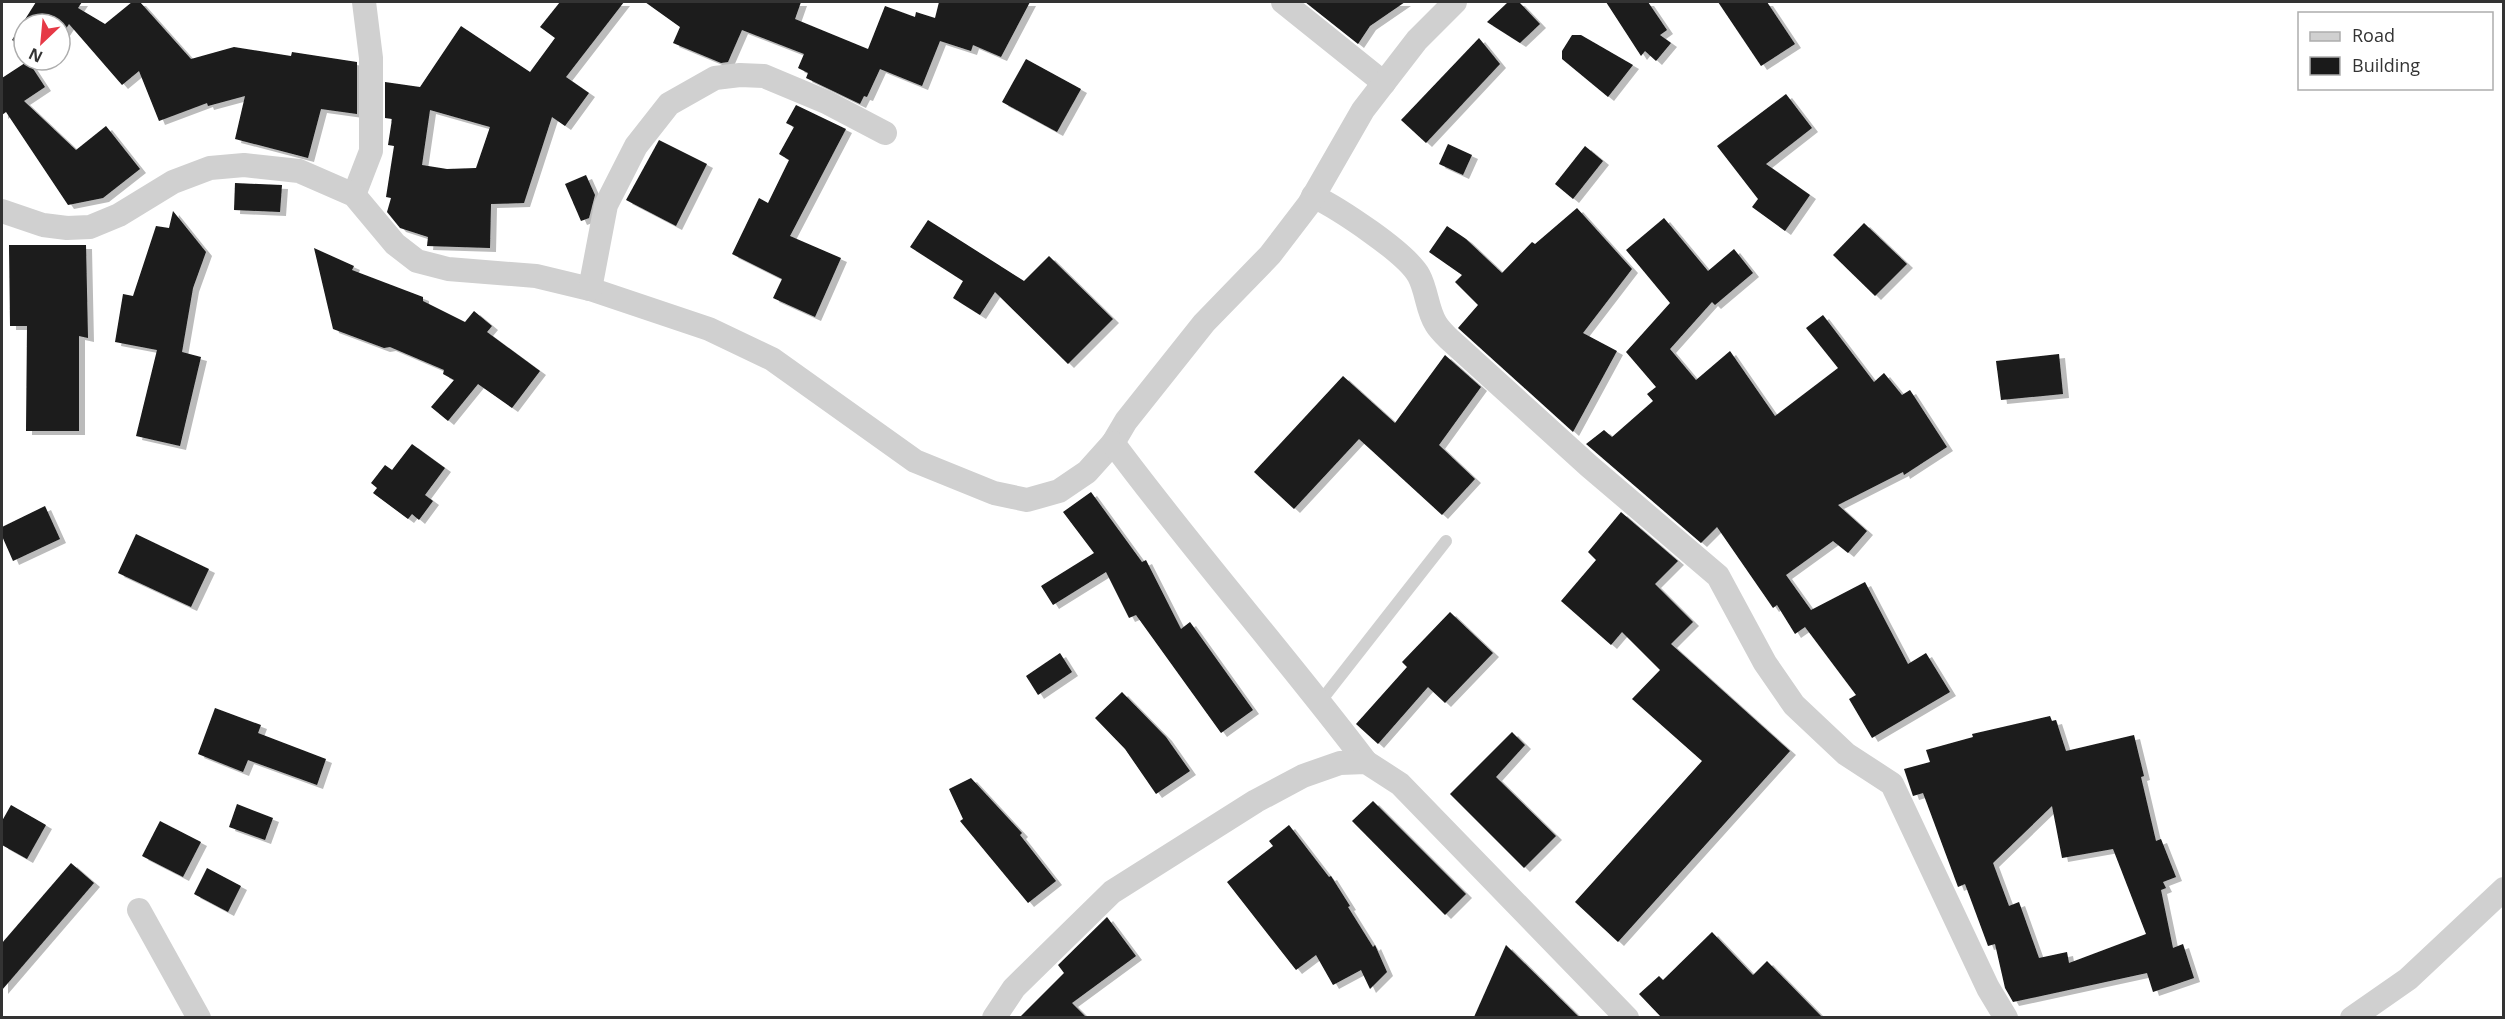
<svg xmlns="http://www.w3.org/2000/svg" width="2505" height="1019" font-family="'Open Sans',sans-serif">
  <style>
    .building { fill: #1a1a1a; fill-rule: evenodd; filter: url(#shadow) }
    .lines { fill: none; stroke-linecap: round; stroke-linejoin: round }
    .lane { stroke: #d0d0d0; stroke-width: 12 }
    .street { stroke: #d0d0d0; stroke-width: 24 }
  </style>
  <defs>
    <filter id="shadow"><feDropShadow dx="6" dy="4" stdDeviation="0" flood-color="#0004"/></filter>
  </defs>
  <rect width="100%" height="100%" fill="#fff"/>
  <g class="building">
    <polygon points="36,2 82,2 78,8 105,24 132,2 140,2 191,59 234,47 291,56 292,52 357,62 357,114 321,109 308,158 235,139 245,96 208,106 207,103 159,121 139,71 122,85 69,24 60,38 60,24 24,24 24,48 12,40"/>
    <path d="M 560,2 L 624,2 L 566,77 L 589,93 L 565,126 L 552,117 L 524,203 L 491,204 L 490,248 L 427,246 L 428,237 L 400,228 L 387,212 L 391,198 L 386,197 L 394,146 L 388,145 L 392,119 L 385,118 L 385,82 L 420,87 L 461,26 L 530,72 L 555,38 L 540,27 ZM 430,110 L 490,127 L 476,168 L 447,169 L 422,165 Z"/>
    <polygon points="645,2 801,2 795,19 868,49 885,6 915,17 916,12 935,18 939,2 1030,2 1001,57 973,45 971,51 940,41 922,86 880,69 867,97 864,96 860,104 806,78 808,73 798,68 804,54 742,30 728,62 721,63 673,43 680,27"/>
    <polygon points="1305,2 1405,2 1370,26 1358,44"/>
    <polygon points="1508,2 1519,2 1540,24 1520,43 1487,22"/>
    <polygon points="1606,2 1648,2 1667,30 1660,35 1671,43 1656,61 1645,51 1641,56"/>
    <polygon points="1718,2 1767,2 1795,44 1761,66"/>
    <polygon points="1572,35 1581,35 1633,65 1608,97 1562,59 1562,51"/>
    <polygon points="1479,38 1500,64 1426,143 1401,120"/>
    <polygon points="1026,59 1081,89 1057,132 1002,102"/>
    <polygon points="28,61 45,87 24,101 76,150 106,126 140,169 103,198 68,205 6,112 2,115 2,78"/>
    <polygon points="1786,94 1812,128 1766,164 1810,195 1785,231 1752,207 1758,199 1717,146"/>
    <polygon points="796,105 846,129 790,236 841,258 815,317 773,298 782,279 732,254 759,198 768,203 789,160 779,154 794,127 786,123"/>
    <polygon points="659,140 707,164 676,226 626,200"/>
    <polygon points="1448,144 1472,155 1463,175 1439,164"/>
    <polygon points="1585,146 1603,161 1573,199 1555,184"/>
    <polygon points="586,175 595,195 589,218 581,221 565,184"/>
    <polygon points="235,183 282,185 280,212 234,210"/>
    <polygon points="1577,208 1632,269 1583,333 1617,351 1573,432 1458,328 1478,305 1455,282 1462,275 1429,252 1447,226 1466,239 1502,273 1532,242 1535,244"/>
    <polygon points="173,211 206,252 193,288 182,352 201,357 180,446 136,436 157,350 115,342 123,294 133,296 156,226 169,228"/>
    <polygon points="1664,218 1708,271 1734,249 1753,273 1715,305 1712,302 1670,349 1696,380 1730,351 1775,416 1838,368 1806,328 1823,315 1874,382 1884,373 1902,395 1910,390 1947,447 1904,475 1903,472 1838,505 1867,531 1848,553 1833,541 1786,575 1811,610 1865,582 1908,664 1926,653 1950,692 1872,738 1849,699 1856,695 1805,627 1795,634 1777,605 1773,608 1717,527 1701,543 1586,444 1604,430 1612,437 1653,401 1647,394 1656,387 1626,352 1670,303 1626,250"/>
    <polygon points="928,220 1024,281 1049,256 1113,319 1068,364 995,292 980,315 953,298 963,281 910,247"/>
    <polygon points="1864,223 1907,264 1875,296 1833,255"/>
    <polygon points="9,245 86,245 88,338 79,336 79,431 26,431 27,326 10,326"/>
    <polygon points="314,248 354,266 352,270 423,297 423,301 465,322 474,311 492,326 487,332 540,371 512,408 478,384 448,421 431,407 454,380 443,374 444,370 390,347 384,348 333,329"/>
    <polygon points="2059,354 2063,394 2001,400 1996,361"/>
    <polygon points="1445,355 1481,387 1439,445 1475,479 1442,515 1359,439 1294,509 1254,472 1343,376 1395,423"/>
    <polygon points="412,444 445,468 425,495 433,501 419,520 412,514 408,519 373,493 377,488 371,483 385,465 392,470"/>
    <polygon points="1091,492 1142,562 1146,560 1181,629 1190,622 1253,710 1221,733 1136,615 1129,618 1106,572 1053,605 1041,586 1094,553 1063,512"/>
    <polygon points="45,506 60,539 13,561 2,536 2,527"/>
    <polygon points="1621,512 1678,561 1655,584 1693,622 1671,644 1790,751 1618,942 1575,902 1702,761 1632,699 1660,670 1622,632 1611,645 1561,601 1596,560 1588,552"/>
    <polygon points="136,534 209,569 191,607 118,573"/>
    <polygon points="1450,612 1493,653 1445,703 1428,687 1378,744 1356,724 1407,667 1402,662"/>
    <polygon points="1060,653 1072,672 1038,695 1026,676"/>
    <polygon points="1122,692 1166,737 1190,771 1156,794 1125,749 1095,718"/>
    <polygon points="215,708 261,725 258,733 326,759 317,785 248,760 243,772 198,754"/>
    <path d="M 2050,716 L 2052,721 L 2056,720 L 2066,751 L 2134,735 L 2144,776 L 2141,777 L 2156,841 L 2161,839 L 2176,877 L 2163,882 L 2166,888 L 2161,890 L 2173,948 L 2183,944 L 2194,978 L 2153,992 L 2147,973 L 2013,1002 L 2005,988 L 1995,944 L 1988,946 L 1965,884 L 1958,887 L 1923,793 L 1913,796 L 1904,769 L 1930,762 L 1926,750 L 1973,737 L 1972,734 ZM 2052,806 L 2062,858 L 2113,849 L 2146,934 L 2069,963 L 2067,952 L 2039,958 L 2019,902 L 2009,906 L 1993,863 Z"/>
    <polygon points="1512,732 1525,745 1496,777 1556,836 1524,868 1450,794"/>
    <polygon points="971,778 1022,833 1020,835 1056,881 1028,903 960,821 963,819 949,789"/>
    <polygon points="1373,801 1466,894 1445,915 1352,821"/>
    <polygon points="237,804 273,818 265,840 229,827"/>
    <polygon points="11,805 46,825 27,859 2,845 2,821"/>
    <polygon points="160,821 201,842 183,877 142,856"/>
    <polygon points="1289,825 1329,877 1331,876 1350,906 1348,907 1373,947 1375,945 1387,972 1370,989 1361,970 1333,985 1316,955 1296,970 1227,882 1273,846 1269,841"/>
    <polygon points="71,863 94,883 2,990 2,943"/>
    <polygon points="207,868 241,886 228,912 194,894"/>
    <polygon points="1107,917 1136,956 1072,1003 1086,1017 1020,1017 1064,973 1058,965"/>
    <polygon points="1712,932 1753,975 1767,961 1822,1017 1661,1017 1639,994 1659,976 1663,980"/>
    <polygon points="1506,945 1579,1017 1474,1017"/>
  </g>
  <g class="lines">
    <polyline class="lane" points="1320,702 1446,541"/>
    <g class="street">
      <polyline points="1283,2 1384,83"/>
      <polyline points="354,195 371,151 371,58 364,2"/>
      <path d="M 1313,196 C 1338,208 1407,253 1419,276 C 1427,291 1427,310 1436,324 C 1439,329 1444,334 1448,338 L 1589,466 L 1718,576 L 1765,663 L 1794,705 L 1846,754 L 1892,784 L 1988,988 L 2006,1018"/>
      <polyline points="2,211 43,225 67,228 90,227 119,215 173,182 210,168 244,165 299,171 354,195 395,244 417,261 448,269 536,276 590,289 709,329 772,359 915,461 994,493 1027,500 1059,491 1087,472 1113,443 1126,421 1204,323 1270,255 1309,204 1363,110 1417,40 1455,2"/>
      <polyline points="590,289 606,205 636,146 669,104 715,78 740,75 764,76 826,102 885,133"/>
      <path d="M 1113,443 C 1194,552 1284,654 1366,762"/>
      <polyline points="139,910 199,1018"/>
      <polyline points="994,1018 1014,988 1112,892 1256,801 1303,776 1340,763 1366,762 1400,784 1627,1018"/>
      <polyline points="2352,1018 2408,979 2504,889"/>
    </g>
  </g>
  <rect width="2505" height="1019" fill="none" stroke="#333333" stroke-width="6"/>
  <rect x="2298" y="12" width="195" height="78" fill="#ffffff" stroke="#adadad" stroke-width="1.5"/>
  <rect x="2310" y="32" width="30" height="9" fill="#d0d0d0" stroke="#adadad" stroke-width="1.5"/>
  <text x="2352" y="42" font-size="18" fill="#333333">Road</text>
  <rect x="2310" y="57" width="30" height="18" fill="#1a1a1a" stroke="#adadad" stroke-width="1.5"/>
  <text x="2352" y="72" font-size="18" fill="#333333">Building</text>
  <g transform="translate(42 42) rotate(206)"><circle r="28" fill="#ffffff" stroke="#adadad" stroke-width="1.5"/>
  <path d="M0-4.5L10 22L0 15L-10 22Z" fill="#e63946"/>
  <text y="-9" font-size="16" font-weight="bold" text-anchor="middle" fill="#333333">N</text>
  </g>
</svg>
